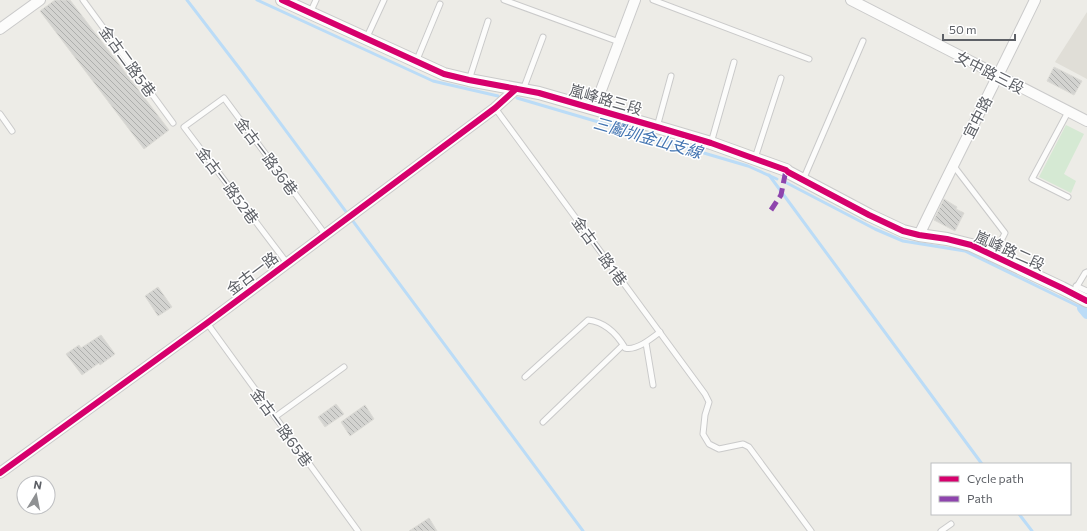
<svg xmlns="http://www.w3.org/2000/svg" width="1087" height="531" font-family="Commissioner,'Noto Sans TC',sans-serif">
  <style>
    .education { fill: #e0ded7 }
    .green { fill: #d5e9d3 }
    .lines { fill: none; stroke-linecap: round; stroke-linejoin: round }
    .stream { stroke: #bbdcf7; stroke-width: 3 }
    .canal { stroke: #bbdcf7; stroke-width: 10 }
    .building { fill: url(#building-back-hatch); stroke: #dcdbd6 }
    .service-casing { stroke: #cacaca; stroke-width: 7 }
    .minor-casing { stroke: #cacaca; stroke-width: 12 }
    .tertiary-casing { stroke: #cacaca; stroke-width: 14 }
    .service { stroke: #fcfcfb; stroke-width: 5 }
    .minor { stroke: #fcfcfb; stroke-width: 10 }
    .tertiary { stroke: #fcfcfb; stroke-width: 12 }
    .quiet { stroke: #8e44ad; stroke-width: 5; stroke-dasharray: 10 5; stroke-linecap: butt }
    .cycleway-casing { stroke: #fff; stroke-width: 8 }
    .cycleway { stroke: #d6006c; stroke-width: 6 }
    .labels { text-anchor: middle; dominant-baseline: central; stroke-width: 3; stroke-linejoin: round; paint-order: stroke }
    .street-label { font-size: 15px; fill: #5d6066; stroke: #fff }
    .water-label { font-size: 16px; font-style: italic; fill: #4274b1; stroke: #fff }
  </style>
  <defs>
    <pattern id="building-back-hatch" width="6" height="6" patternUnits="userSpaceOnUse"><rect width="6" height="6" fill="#d3d3d0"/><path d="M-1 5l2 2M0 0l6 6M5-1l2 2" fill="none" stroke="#aeafad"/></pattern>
  </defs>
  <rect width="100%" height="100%" fill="#edece7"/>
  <polygon class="education" points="1087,12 1087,79 1055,62"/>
  <polygon class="green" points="1066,125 1084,134 1064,174 1076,181 1071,193 1039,177"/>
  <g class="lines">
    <g class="stream">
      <polyline points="187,0 243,73 583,531"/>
      <polyline points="257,0 433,81 498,96"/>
      <polyline points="517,98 748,166 777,179"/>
      <polyline points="769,175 982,464"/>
      <polyline points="785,182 875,229 903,241 965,251 1082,308"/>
      <polyline points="1019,514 1032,531"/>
    </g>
    <polyline class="canal" points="1082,308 1087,314"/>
  </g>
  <g class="building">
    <polygon points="55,0 70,0 169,130 144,149 40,11"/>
    <polygon points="1054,67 1082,81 1074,95 1047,81"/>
    <polygon points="944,199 957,207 956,209 964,213 955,231 934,220"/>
    <polygon points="158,287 172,307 158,316 145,296"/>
    <polygon points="101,335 115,354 100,365 99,363 82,375 66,354 79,345 81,348"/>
    <polygon points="336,404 344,414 325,427 318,417"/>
    <polygon points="365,405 374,419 350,436 341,422"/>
    <polygon points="429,518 437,531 409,531"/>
  </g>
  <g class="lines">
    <defs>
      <g id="service">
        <polyline points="83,0 173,123"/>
        <polyline points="504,0 619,42"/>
        <polyline points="653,0 809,59"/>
        <polyline points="310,13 316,0"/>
        <polyline points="366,39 384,0"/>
        <polyline points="416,62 440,4"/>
        <polyline points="469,80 488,21"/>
        <polyline points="523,90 543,37"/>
        <polyline points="495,108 705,394 709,402 705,415 703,434 709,444 719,449 743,444 749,447 811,531"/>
        <polyline points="1068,112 1032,179 1068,197"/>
        <polyline points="0,114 12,131"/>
        <polyline points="657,127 671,76"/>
        <polyline points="711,143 734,62"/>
        <polyline points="755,158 781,78"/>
        <polyline points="953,165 1005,233 994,255"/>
        <polyline points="803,180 863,41"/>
        <polyline points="287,263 184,127 224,98 325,234"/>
        <polyline points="1076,286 1087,291"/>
        <polyline points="1073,293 1085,273 1087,272"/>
        <polyline points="207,323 358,531"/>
        <polyline points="646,343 653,385"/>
        <path d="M 525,377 L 588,320 C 605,322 617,334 625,348 C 636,351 651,339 660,332"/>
        <polyline points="275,417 344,367"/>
        <polyline points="543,422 623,345"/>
        <polyline points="941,531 951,524"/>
      </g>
      <g id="minor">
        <polyline points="851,0 1087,121"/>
        <polyline points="0,29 40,0"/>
        <polyline points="594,109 635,0"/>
        <path d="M 919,235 C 957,156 997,79 1035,0"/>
        <polyline points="0,473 207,323 495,108 516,89"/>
      </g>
      <polyline id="tertiary" points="282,0 444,74 469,80 539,93 657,127 711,143 786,170 788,172 869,215 903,231 919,235 947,239 971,245 1062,288 1087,301"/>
    </defs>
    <use href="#service" class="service-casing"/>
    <use href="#minor" class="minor-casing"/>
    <use href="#tertiary" class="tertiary-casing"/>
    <use href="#service" class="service"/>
    <use href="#minor" class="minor"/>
    <use href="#tertiary" class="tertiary"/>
    <polyline class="quiet" points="771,210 781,195 786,170"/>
    <defs>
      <g id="cycleway">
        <polyline points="282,0 444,74 469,80 539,93 657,127 711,143 786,170 788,172 869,215 903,231 919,235 947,239 971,245 1062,288 1087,301"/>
        <polyline points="0,473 207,323 495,108 516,89"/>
      </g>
    </defs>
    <use href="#cycleway" class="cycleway-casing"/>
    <use href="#cycleway" class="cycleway"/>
  </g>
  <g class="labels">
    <g class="street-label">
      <text transform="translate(128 61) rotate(54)">金古二路5巷</text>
      <text transform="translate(990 72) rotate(27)">女中路三段</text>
      <text transform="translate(606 99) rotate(16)">嵐峰路三段</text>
      <text transform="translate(977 117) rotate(-63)">宜中路</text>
      <text transform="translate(267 156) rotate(53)">金古一路36巷</text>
      <text transform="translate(228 185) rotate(53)">金古一路52巷</text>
      <text transform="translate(1010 250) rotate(24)">嵐峰路二段</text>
      <text transform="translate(600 251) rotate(54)">金古一路1巷</text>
      <text transform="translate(252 273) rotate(-37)">金古一路</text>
      <text transform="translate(282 427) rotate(54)">金古一路65巷</text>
    </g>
    <g class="water-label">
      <text transform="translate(648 137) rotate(16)">三鬮圳金山支線</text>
    </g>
  </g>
  <rect x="931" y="463" width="140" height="52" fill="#ffffff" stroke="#bebfc2"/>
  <rect x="939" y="476" width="20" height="6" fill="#d6006c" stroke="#bebfc2"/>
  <text x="967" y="483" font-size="12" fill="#5d6066">Cycle path</text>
  <rect x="939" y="496" width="20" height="6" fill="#8e44ad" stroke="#bebfc2"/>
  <text x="967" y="503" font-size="12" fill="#5d6066">Path</text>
  <g transform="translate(36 495) rotate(10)"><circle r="19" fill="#ffffff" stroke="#bebfc2"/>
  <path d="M0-3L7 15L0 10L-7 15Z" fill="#8f9193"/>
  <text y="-6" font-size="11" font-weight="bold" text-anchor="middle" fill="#5d6066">N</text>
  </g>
  <path d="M943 34v6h72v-6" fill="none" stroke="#5d6066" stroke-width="2"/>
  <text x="949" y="34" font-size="12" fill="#5d6066" stroke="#ffffff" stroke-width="3" paint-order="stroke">50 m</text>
</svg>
